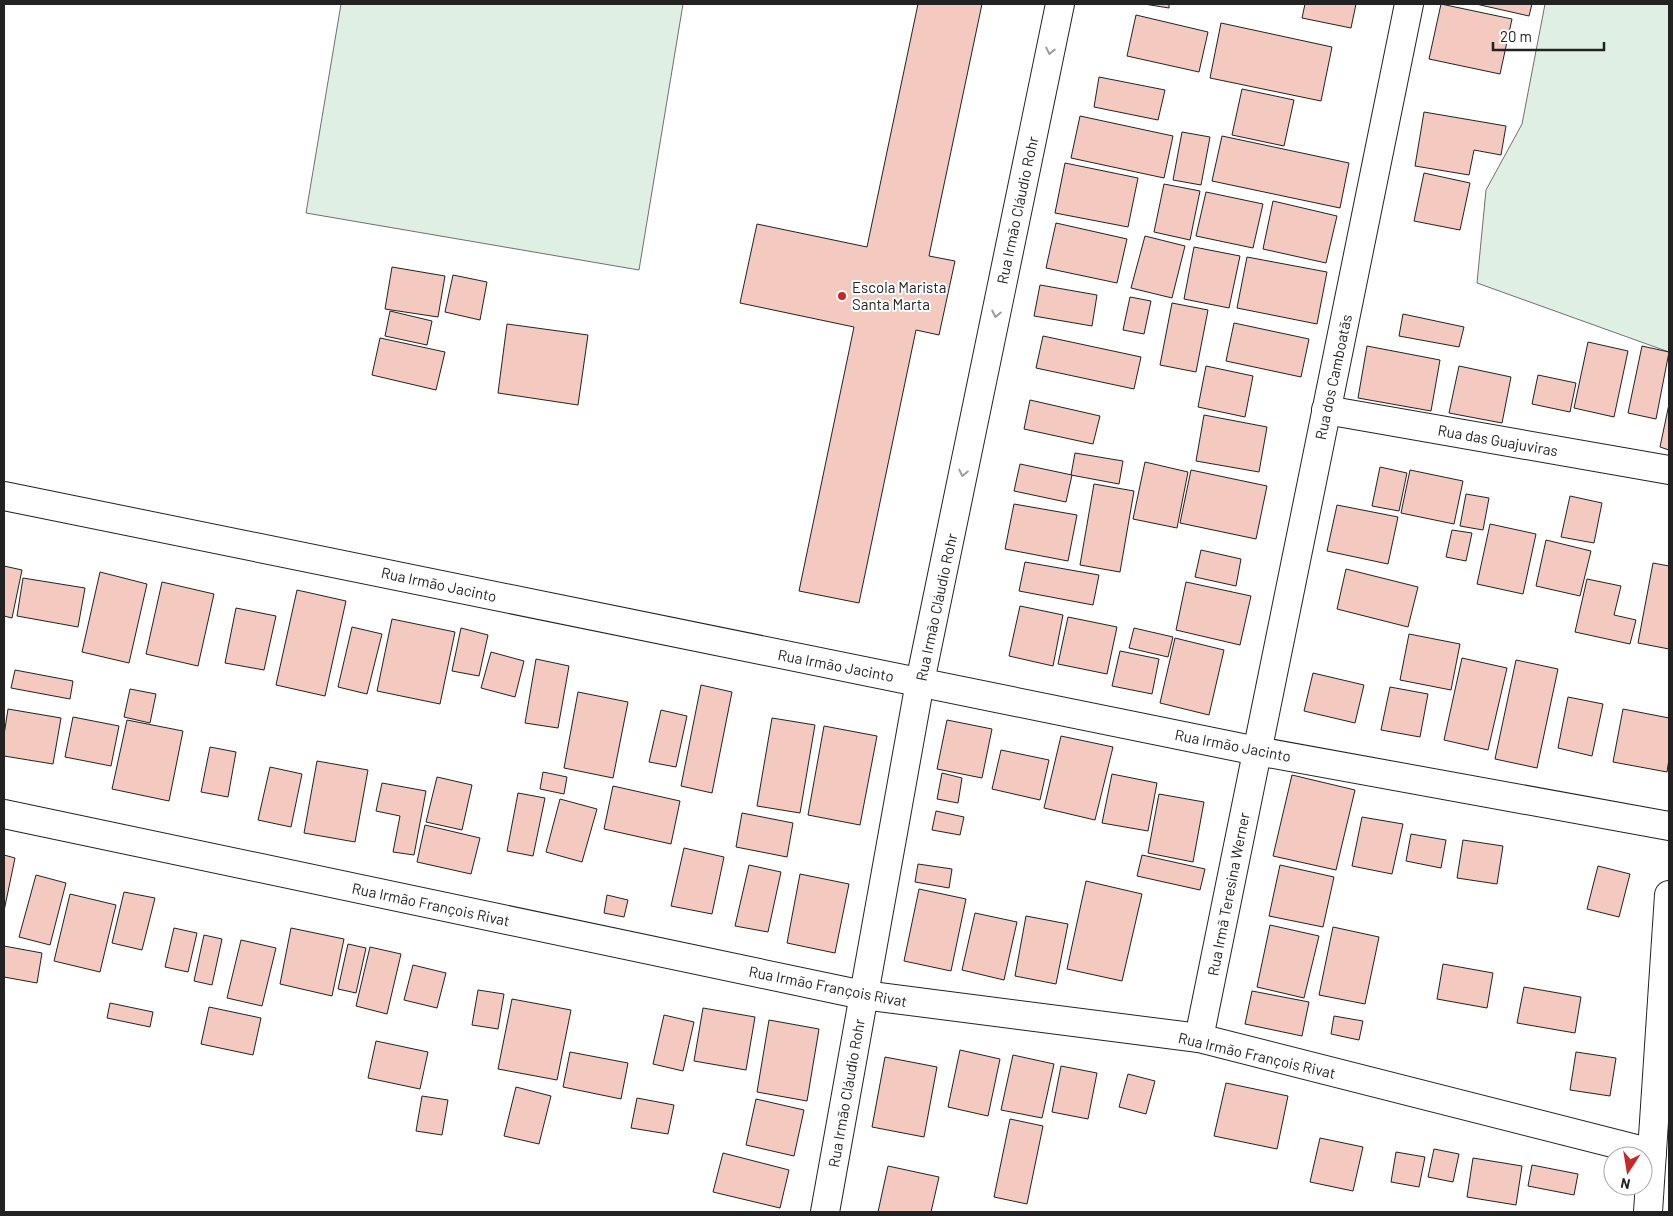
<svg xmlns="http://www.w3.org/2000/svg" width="1673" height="1216" font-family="Barlow,sans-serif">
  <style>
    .green { fill: #e0efe3; stroke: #6f6f6f }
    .building { fill: #f3c9c0; stroke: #222 }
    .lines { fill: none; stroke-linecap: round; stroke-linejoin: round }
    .minor-casing { stroke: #222; stroke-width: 30 }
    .tertiary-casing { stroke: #222; stroke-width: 30 }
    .minor { stroke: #fff; stroke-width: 28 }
    .tertiary { stroke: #fff; stroke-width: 28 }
    .oneway { stroke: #9c9c9c }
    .poi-dot { fill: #c62828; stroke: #fff; stroke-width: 2 }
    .labels { text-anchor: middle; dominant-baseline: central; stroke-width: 4; stroke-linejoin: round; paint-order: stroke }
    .street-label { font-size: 15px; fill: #222; stroke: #fff }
    .poi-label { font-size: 15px; fill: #222; stroke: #fff; text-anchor: start }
  </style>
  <rect width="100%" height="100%" fill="#fff"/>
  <g class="green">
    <polygon points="341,4 683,4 639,270 306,213"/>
    <polygon points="1545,4 1669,4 1669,352 1477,283 1486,190 1522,124"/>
  </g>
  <g class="building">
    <polygon points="918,4 982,4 929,256 955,261 939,335 916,330 859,603 799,591 854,327 740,303 757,224 867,247"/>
    <polygon points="1144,4 1169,4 1169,8"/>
    <polygon points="1305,4 1356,4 1351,28 1302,18"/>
    <polygon points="1441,4 1512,19 1500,74 1429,59"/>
    <polygon points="1476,4 1532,4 1529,16"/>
    <polygon points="1136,15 1208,32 1199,72 1127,56"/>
    <polygon points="1221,23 1332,47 1321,101 1210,78"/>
    <polygon points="1099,77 1165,90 1158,120 1094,107"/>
    <polygon points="1242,89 1294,100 1284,146 1232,135"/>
    <polygon points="1424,112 1506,126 1501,155 1474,150 1469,175 1415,166"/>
    <polygon points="1080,116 1173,136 1164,178 1071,158"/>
    <polygon points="1182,132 1210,137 1201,185 1173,180"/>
    <polygon points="1222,136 1349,163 1340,208 1212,181"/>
    <polygon points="1065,163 1138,178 1128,227 1055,213"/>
    <polygon points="1424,173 1470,183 1460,230 1414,221"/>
    <polygon points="1164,184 1200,191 1190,240 1154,232"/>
    <polygon points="1206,192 1263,204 1253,248 1196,236"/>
    <polygon points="1273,201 1337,216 1326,263 1263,249"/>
    <polygon points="1056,223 1127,239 1117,283 1046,268"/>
    <polygon points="1145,236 1185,246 1172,298 1131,288"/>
    <polygon points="1194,247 1240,256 1229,308 1184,299"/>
    <polygon points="1247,257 1327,272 1317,324 1237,308"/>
    <polygon points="392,267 445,276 438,317 385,309"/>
    <polygon points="453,275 487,282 480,320 445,312"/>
    <polygon points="1040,285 1097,295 1092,326 1034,316"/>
    <polygon points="1130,297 1151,301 1144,334 1123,330"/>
    <polygon points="1172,303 1208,310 1196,372 1160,365"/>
    <polygon points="390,311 432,321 427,345 385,336"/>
    <polygon points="1403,314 1464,327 1459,347 1399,336"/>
    <polygon points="1234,323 1309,339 1301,377 1226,361"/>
    <polygon points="507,324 588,335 578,405 498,393"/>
    <polygon points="1043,336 1141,357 1134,389 1036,368"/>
    <polygon points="380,338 445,352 436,390 372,375"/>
    <polygon points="1588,342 1628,351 1614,417 1574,408"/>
    <polygon points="1367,346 1440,360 1431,411 1358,398"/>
    <polygon points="1642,346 1669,352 1656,419 1628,413"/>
    <polygon points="1206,366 1253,376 1245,417 1198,407"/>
    <polygon points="1459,366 1511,377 1502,423 1449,413"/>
    <polygon points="1538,375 1576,383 1570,412 1532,404"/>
    <polygon points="1030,400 1100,416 1093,444 1024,429"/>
    <polygon points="1669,404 1669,450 1660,447"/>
    <polygon points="1204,415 1267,427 1259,472 1196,461"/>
    <polygon points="1075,453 1123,461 1119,484 1071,475"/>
    <polygon points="1145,462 1188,472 1177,528 1133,519"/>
    <polygon points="1020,464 1072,475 1066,502 1014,491"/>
    <polygon points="1380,467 1407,473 1399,511 1372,506"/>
    <polygon points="1191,470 1267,486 1256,539 1180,523"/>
    <polygon points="1410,470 1463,481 1454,524 1401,513"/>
    <polygon points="1094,484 1134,491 1120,572 1080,565"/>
    <polygon points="1466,494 1489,498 1483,530 1460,526"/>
    <polygon points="1570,496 1602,503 1594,543 1561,537"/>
    <polygon points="1014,504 1077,515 1068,561 1005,549"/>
    <polygon points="1337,505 1398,517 1388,564 1327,551"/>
    <polygon points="1490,524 1536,534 1523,594 1477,584"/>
    <polygon points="1452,530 1472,533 1466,561 1446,557"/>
    <polygon points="1546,540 1591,551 1580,596 1536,586"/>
    <polygon points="1201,550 1241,559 1236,586 1195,577"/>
    <polygon points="1025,562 1099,575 1093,605 1019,591"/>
    <polygon points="1653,563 1669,566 1669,649 1638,643"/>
    <polygon points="4,566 22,570 12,618 4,616"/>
    <polygon points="1346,569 1418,587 1408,627 1337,609"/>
    <polygon points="100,572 147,584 129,663 82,652"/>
    <polygon points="23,578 85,588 78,627 17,616"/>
    <polygon points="1587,579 1621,586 1614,615 1636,620 1630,644 1575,632"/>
    <polygon points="162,582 214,594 198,666 146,654"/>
    <polygon points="1186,582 1251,596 1240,645 1176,630"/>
    <polygon points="297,590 346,601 325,696 276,685"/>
    <polygon points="1020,606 1063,615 1053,666 1009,656"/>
    <polygon points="236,608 276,616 264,670 225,663"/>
    <polygon points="1068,617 1117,627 1107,674 1058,664"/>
    <polygon points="392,619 455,632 440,704 377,691"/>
    <polygon points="352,627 382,634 367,694 338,687"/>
    <polygon points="461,628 488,635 479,676 452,671"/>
    <polygon points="1134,628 1173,637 1168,657 1129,648"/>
    <polygon points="1409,634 1460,644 1451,690 1400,680"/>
    <polygon points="1175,638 1224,650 1209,715 1160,703"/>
    <polygon points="1120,651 1159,659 1152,694 1112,686"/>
    <polygon points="491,652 524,661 515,697 481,688"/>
    <polygon points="1462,658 1507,668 1488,750 1444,740"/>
    <polygon points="536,659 569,666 558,728 525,723"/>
    <polygon points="1516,660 1558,669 1537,768 1495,759"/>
    <polygon points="15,670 73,681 70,699 11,688"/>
    <polygon points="1313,673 1364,685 1355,723 1304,711"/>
    <polygon points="701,685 732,692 712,793 681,786"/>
    <polygon points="1390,687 1428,694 1420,737 1381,730"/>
    <polygon points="130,689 156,694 150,723 124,717"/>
    <polygon points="578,692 628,702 613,778 564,768"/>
    <polygon points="1568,697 1603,704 1592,756 1558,748"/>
    <polygon points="8,709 61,718 53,764 4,756 4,735"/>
    <polygon points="1623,709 1669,718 1669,759 1667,772 1613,762"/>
    <polygon points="661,710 687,716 676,767 649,762"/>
    <polygon points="73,717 119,726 111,766 65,757"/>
    <polygon points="772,718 815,725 800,813 757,806"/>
    <polygon points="127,720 183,731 169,801 112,789"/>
    <polygon points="947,720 992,729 982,778 937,769"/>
    <polygon points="824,726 877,736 860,825 808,815"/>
    <polygon points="1061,736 1113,747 1095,820 1044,808"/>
    <polygon points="210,747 236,752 228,797 201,792"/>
    <polygon points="1001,750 1049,760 1040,800 992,789"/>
    <polygon points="317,761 368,770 355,842 304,833"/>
    <polygon points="270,767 302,774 291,827 258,820"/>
    <polygon points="543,772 567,777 564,794 540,789"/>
    <polygon points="942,773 962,778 958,803 937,799"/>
    <polygon points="1112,774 1157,783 1148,831 1102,823"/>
    <polygon points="1292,775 1355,790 1336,870 1273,856"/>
    <polygon points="437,777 472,785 462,830 426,822"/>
    <polygon points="382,783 426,791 414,855 393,852 400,816 376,811"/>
    <polygon points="613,786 680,801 671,844 604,829"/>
    <polygon points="518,793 545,798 533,856 507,851"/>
    <polygon points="1159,794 1204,802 1193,862 1148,853"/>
    <polygon points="560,799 597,809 582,862 546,852"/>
    <polygon points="936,811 964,817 960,835 932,830"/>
    <polygon points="742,813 793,823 787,857 736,847"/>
    <polygon points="1362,817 1403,824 1392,874 1352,866"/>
    <polygon points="425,825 480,838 471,874 417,862"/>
    <polygon points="1411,834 1446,840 1441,868 1406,861"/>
    <polygon points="1463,840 1503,846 1497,884 1457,878"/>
    <polygon points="684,848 724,857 712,914 671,906"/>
    <polygon points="4,855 15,858 4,911"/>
    <polygon points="1142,855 1205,869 1200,890 1137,876"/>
    <polygon points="918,864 952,869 949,888 915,882"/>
    <polygon points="749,865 781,872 768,932 735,926"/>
    <polygon points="1280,865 1334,877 1323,927 1269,916"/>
    <polygon points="1598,866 1630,874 1619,917 1587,909"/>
    <polygon points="800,874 849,884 835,953 787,943"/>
    <polygon points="36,875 66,883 50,945 19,937"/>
    <polygon points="1086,881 1142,894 1122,981 1067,969"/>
    <polygon points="919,889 966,899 951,971 904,961"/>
    <polygon points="124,892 155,898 142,950 112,943"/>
    <polygon points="70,894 116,905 100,972 54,961"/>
    <polygon points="607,895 628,900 624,917 604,913"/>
    <polygon points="975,913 1017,922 1004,980 962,970"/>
    <polygon points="1026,916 1068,924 1056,984 1015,976"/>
    <polygon points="1270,925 1319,936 1304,998 1257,987"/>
    <polygon points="1333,927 1379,937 1365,1004 1319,995"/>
    <polygon points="174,928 197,933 188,972 165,967"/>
    <polygon points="291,928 344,939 332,996 280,984"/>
    <polygon points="204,935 222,939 212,985 194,981"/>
    <polygon points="241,940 276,948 262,1006 227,998"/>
    <polygon points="348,944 366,948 356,993 338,989"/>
    <polygon points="4,946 42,953 37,983 4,977"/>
    <polygon points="370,947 401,954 387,1014 356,1006"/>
    <polygon points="1443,964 1493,973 1487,1008 1437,999"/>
    <polygon points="413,965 446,973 437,1008 404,1000"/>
    <polygon points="1524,987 1581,997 1575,1033 1517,1023"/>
    <polygon points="478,990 504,994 498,1029 472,1025"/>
    <polygon points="1252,991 1309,1002 1302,1036 1245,1024"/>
    <polygon points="512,999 571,1010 557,1080 498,1069"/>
    <polygon points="110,1003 153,1012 150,1027 107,1018"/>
    <polygon points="209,1007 261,1018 253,1055 201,1044"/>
    <polygon points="703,1008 755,1017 746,1070 694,1061"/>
    <polygon points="664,1015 694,1022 683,1071 653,1064"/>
    <polygon points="1334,1016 1363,1021 1359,1040 1331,1034"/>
    <polygon points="769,1020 819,1029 807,1101 757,1092"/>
    <polygon points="376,1041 428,1052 420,1089 368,1078"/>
    <polygon points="960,1050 1000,1059 988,1116 948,1107"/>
    <polygon points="570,1052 628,1063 621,1099 563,1087"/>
    <polygon points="1576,1052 1616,1058 1610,1096 1570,1090"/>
    <polygon points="1013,1055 1054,1064 1042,1118 1001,1110"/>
    <polygon points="885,1057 937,1067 924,1137 872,1127"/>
    <polygon points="1061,1066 1097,1073 1088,1119 1052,1112"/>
    <polygon points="1128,1074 1155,1081 1146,1114 1119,1107"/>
    <polygon points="1226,1083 1288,1096 1277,1149 1214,1136"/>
    <polygon points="516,1087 551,1096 539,1144 504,1136"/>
    <polygon points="422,1096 448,1100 442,1135 416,1131"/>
    <polygon points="637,1098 674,1105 668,1134 631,1128"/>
    <polygon points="756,1099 804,1110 794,1156 746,1145"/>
    <polygon points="1010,1119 1043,1126 1027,1204 994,1197"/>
    <polygon points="1320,1138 1363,1147 1353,1191 1310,1182"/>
    <polygon points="1434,1149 1459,1154 1453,1182 1428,1177"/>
    <polygon points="1396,1152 1425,1157 1419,1187 1391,1182"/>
    <polygon points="723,1153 789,1170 780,1208 713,1192"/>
    <polygon points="1473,1158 1522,1166 1516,1205 1467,1197"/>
    <polygon points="1532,1165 1578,1174 1574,1195 1528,1186"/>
    <polygon points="888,1166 939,1177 931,1212 878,1212"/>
  </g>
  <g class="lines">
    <defs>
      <g id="minor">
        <polyline points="1326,410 1669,470"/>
        <polyline points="4,814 863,995 1199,1038 1652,1153"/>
        <polyline points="1199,1038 1409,4"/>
        <polyline points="825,1212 920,682 1060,4"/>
        <polyline points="1648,1212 1669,895"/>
      </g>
      <polyline id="tertiary" points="4,496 1257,751 1669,826"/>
    </defs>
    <use href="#minor" class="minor-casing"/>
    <use href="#tertiary" class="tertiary-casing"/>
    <use href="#minor" class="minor"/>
    <use href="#tertiary" class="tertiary"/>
  </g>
  <defs><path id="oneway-chevron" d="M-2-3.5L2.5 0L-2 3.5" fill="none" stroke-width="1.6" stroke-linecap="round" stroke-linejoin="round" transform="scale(1.25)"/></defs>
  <g class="oneway">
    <use href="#oneway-chevron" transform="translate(1050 51) rotate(102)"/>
    <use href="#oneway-chevron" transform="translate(996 314) rotate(102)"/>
    <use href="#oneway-chevron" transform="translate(963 473) rotate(102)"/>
  </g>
  <circle class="poi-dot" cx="842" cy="296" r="5"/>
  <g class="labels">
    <g class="street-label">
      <text transform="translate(1017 210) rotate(-78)">Rua Irmão Cláudio Rohr</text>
      <text transform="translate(1333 377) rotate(-78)">Rua dos Camboatãs</text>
      <text transform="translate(1498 440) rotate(10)">Rua das Guajuviras</text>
      <text transform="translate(439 584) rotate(12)">Rua Irmão Jacinto</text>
      <text transform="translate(936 607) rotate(-78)">Rua Irmão Cláudio Rohr</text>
      <text transform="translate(836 665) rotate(11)">Rua Irmão Jacinto</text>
      <text transform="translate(1233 745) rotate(11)">Rua Irmão Jacinto</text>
      <text transform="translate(1228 894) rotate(-79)">Rua Irmã Teresina Werner</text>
      <text transform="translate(431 904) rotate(12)">Rua Irmão François Rivat</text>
      <text transform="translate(828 986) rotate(11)">Rua Irmão François Rivat</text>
      <text transform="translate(1257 1055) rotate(13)">Rua Irmão François Rivat</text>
      <text transform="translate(846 1093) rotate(-80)">Rua Irmão Cláudio Rohr</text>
    </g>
    <g class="poi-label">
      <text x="852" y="287">Escola Marista<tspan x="852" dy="17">Santa Marta</tspan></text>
    </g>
  </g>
  <rect width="1673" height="1216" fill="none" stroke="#222222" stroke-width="10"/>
  <g transform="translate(1628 1171) rotate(192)"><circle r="24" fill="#ffffff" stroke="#a7a7a7"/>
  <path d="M0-4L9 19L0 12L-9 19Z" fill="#c62828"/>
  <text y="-8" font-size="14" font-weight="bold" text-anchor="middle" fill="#222222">N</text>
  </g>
  <path d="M1493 42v8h111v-8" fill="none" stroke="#222222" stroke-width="2.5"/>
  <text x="1500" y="42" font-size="15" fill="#222222" stroke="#ffffff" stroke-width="4" paint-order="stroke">20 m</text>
</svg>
